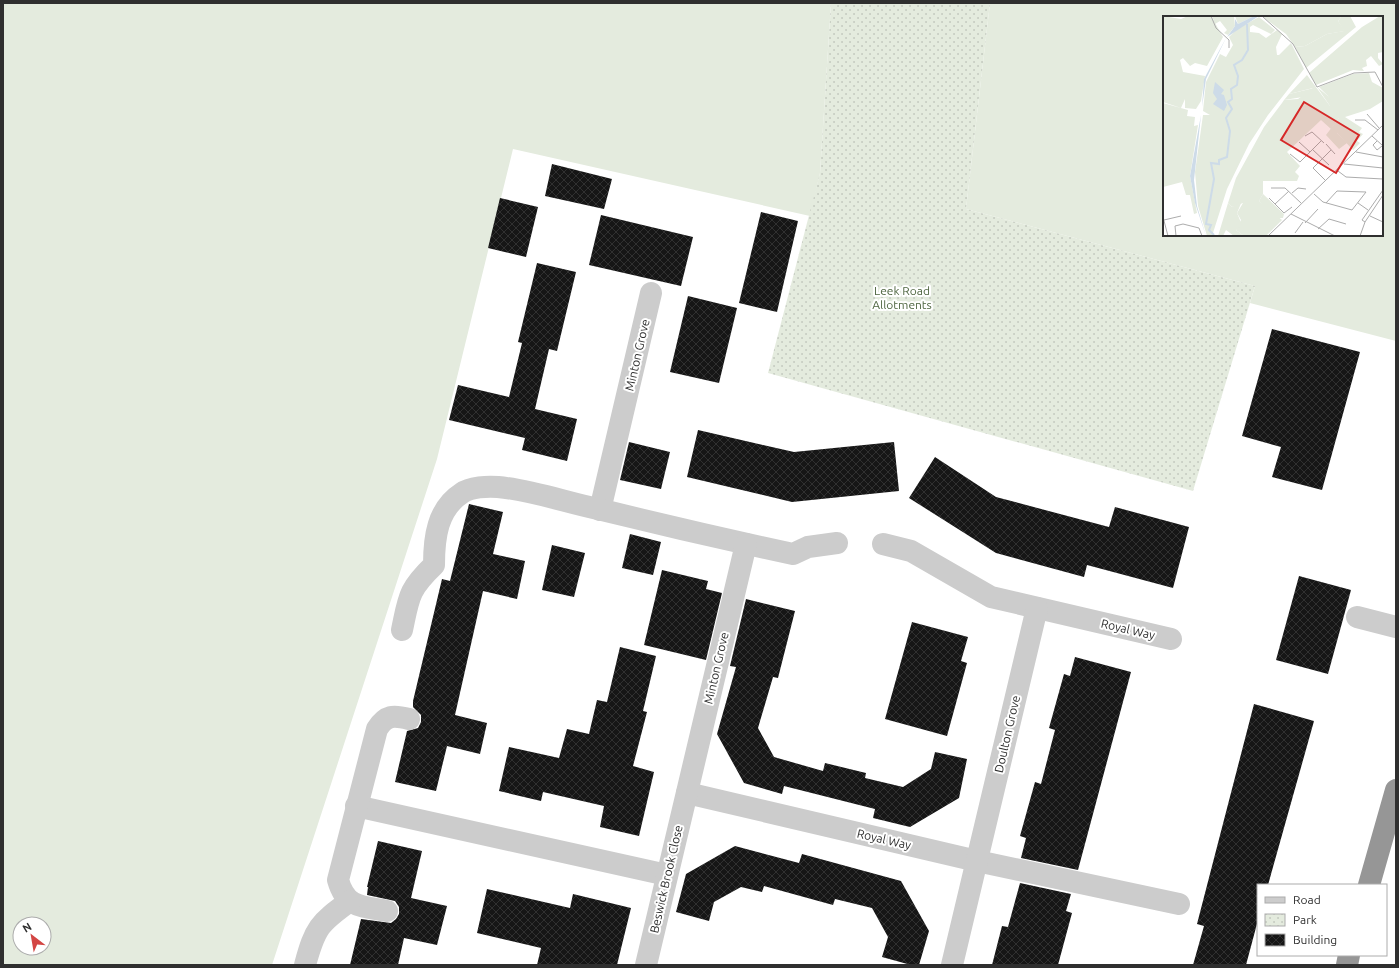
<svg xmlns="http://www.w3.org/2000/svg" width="1399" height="968" font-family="Ubuntu,sans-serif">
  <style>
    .grass { fill: #e4ebde; fill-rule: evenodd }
    .park { fill: url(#park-dots) }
    .building { fill: url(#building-cross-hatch) }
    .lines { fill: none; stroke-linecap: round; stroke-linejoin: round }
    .minor { stroke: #ccc; stroke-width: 22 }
    .highway { stroke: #969696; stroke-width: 22 }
    .labels { text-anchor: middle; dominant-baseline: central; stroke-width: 4; stroke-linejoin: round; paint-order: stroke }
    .park-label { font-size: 12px; fill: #4f6641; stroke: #fff }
    .street-label { font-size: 12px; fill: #2f2f2f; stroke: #fff }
    .inset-river { fill: none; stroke: #cddbe8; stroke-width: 2 }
    .inset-road { fill: none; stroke: #acacac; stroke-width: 1 }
    .view { fill: #d62828; fill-opacity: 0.15; stroke: #d62828; stroke-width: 2 }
    .inset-edge { fill: none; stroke: #2f2f2f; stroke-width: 2 }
  </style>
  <defs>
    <pattern id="park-dots" width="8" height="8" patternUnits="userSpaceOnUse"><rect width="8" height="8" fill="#e4ebde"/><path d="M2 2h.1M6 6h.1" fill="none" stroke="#c4cabf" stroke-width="1.8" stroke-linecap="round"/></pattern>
    <pattern id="building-cross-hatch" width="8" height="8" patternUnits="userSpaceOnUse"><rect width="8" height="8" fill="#161616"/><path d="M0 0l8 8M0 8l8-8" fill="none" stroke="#303030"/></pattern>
  </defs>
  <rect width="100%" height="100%" fill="#fff"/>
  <g class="grass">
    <path d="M 3,3 L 831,3 L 820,173 L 810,216 L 513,149 L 437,459 L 272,965 L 3,965 ZM 20,924 L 44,924 L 44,948 L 20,948 Z"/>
    <path d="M 990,3 L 1396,3 L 1396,341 L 1250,303 L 1255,286 L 966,209 ZM 1164,17 L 1382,17 L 1382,235 L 1164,235 Z"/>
  </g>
  <polygon class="park" points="831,3 990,3 966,209 1255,286 1193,491 768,373 820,173"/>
  <g class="building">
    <polygon points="552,164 612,179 604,209 545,196"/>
    <polygon points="500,198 538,207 526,257 488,248"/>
    <polygon points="761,212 798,221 777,312 739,303"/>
    <polygon points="601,215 693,237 681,286 589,265"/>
    <polygon points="537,263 576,272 557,351 549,349 535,409 577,419 567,461 522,450 525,438 449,420 458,385 509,397 522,343 518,342"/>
    <polygon points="688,296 737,308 719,383 670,372"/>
    <polygon points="1272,329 1360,352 1322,490 1272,477 1281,447 1242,436"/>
    <polygon points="698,430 794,452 894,442 899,491 792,502 687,477"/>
    <polygon points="629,442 670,452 661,489 620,480"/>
    <polygon points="935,457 996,497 1109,527 1115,507 1189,527 1173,588 1087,565 1084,577 996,553 909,498"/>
    <polygon points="469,504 503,512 493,554 525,561 517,599 483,591 455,715 487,723 480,754 447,746 436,791 395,782 407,731 418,728 421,722 421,715 413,707 413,701 442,579 450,581"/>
    <polygon points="630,534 661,542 653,575 622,568"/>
    <polygon points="552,545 585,553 574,597 542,590"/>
    <polygon points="662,570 708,581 706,589 722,593 706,660 644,645"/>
    <polygon points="1299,576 1351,590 1328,674 1276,660"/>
    <polygon points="746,599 795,611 778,678 773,677 758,728 774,757 823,771 825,763 866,773 865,778 903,787 931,769 935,752 967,759 959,798 910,827 873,818 875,809 784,786 782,794 744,783 717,734 736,667 730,666"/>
    <polygon points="912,622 968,637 961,661 967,663 947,736 885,719"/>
    <polygon points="620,647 656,656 643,711 647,712 633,766 654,772 639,836 600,827 604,806 543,792 541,801 499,791 509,747 559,758 567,729 589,734 597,700 607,702"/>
    <polygon points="1075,657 1131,672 1078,870 1021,858 1026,838 1020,836 1035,782 1041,784 1055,730 1049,728 1064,674 1070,676"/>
    <polygon points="1254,704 1314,721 1268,885 1258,885 1258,920 1246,965 1193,965 1204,926 1197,924"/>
    <polygon points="378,841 422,851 411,898 447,906 437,945 404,938 398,965 350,965 361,919 391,923 396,919 399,914 399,907 395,901 367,895 368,887 367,887"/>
    <polygon points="735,846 799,863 802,854 901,881 929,931 919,965 911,965 882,957 888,937 872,908 835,899 833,905 764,886 762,892 741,887 714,902 709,921 676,912 686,874"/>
    <polygon points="1020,883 1071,894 1066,911 1072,913 1058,965 992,965 1002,926 1008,927"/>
    <polygon points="487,889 570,908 573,894 631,908 617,965 537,965 541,948 477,933"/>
  </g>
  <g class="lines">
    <g class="minor">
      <polyline points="600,510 651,293"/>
      <polyline points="883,544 911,551 991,597 1171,639"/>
      <polyline points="1357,617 1396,627"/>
      <path d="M 402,630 C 409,597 408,590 434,565 C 434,538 437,509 462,493 C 470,487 488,486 498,487 C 531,490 565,502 598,509 C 663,525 728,540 793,554 L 808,547 L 837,543"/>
      <polyline points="687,793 977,861 1179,904"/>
      <polyline points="356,806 667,875"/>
      <path d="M 387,911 C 361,906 346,908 338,880 L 377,729 C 386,715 393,715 409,719"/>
      <path d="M 305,965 C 315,928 319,923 350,901"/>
      <polyline points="646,965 746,544"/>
      <polyline points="952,965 1037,608"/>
    </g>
    <g class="highway">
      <polyline points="1369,885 1396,790"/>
      <polyline points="1347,965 1349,955"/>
    </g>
  </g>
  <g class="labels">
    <g class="park-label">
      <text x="902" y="290">Leek Road<tspan x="902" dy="14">Allotments</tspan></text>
    </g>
    <g class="street-label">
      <text transform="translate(637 355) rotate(-77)">Minton Grove</text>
      <text transform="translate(1128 629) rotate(13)">Royal Way</text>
      <text transform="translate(716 668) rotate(-77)">Minton Grove</text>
      <text transform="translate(1007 734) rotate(-77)">Doulton Grove</text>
      <text transform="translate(884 839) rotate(13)">Royal Way</text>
      <text transform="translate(666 879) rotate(-77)">Beswick Brook Close</text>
    </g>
  </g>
  <g transform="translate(1163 16)">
    <rect width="220" height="220" fill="#fff"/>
    <path d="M 0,0 L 18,3 L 25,0 L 48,0 L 60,21 L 44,50 L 32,47 L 27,50 L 20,42 L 17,44 L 20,56 L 42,60 L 38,85 L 33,93 L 22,92 L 22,83 L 18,92 L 0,86 ZM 49,0 L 71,0 L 72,10 L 65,19 L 61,17 L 64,14 L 57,5 L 52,8 ZM 72,0 L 91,0 L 75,8 ZM 179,0 L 187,0 L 193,11 L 143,52 L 132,31 L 142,30 L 164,18 L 181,15 L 175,5 ZM 217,0 L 220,0 L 220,36 L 215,37 L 215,42 L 220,48 L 216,50 L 208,40 L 203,44 L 204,50 L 199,52 L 201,55 L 190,54 L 153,69 L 146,57 L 199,11 ZM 96,1 L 112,14 L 108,18 L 90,9 L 87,11 L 87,16 L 96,17 L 103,22 L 114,14 L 119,18 L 113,31 L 114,39 L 116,39 L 128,27 L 141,53 L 105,99 L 86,128 L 64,173 L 49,220 L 44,220 L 35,190 L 32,156 L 40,99 L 47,99 L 40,95 L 43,66 L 57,38 L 63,41 L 70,29 L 66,21 L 74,13 ZM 206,57 L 209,66 L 220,72 L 220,85 L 207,93 L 182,101 L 199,112 L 196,116 L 200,118 L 194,125 L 197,127 L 190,134 L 174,117 L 176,102 L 168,113 L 158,104 L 124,136 L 137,150 L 132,156 L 136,160 L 134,165 L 100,165 L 100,178 L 96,185 L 119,204 L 103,220 L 81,220 L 73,214 L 78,204 L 74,197 L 80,187 L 69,191 L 65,187 L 73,162 L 101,111 L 119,87 L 121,84 L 135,83 L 150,72 L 126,78 L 144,59 L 167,90 L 165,80 L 156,71 L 190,58 ZM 0,87 L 25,94 L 24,100 L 32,101 L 31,110 L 35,109 L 27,160 L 34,197 L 31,198 L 27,179 L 23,179 L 19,166 L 0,171 Z" fill="#e4ebde"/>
    <path d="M 154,71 L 165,80 L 170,89 L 167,90 ZM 151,72 L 146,80 L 121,84 L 126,78 ZM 79,185 L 74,197 L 79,209 L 73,214 L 81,220 L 71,220 L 63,214 L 60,220 L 55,220 L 65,187 L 69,191 Z" fill="#e4ebde"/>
    <path d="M 179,0 L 175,5 L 182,15 L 164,18 L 142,30 L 132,31 L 123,18 L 100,1 Z" fill="#e4ebde"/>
    <path d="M 176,102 L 181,108 L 174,117 L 184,127 L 176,133 L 163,119 ZM 100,178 L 121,198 L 120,202 L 113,202 L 96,185 Z" fill="#e4ebde"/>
    <path d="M 91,0 L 96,0 L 64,21 L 72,10 L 72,3 L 75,8 ZM 63,22 L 43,63 L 39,91 L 41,63 ZM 52,66 L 61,74 L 58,78 L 61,79 L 64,89 L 61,95 L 50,88 L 54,83 L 50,77 ZM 38,99 L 31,164 L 34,190 L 43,220 L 32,187 L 27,160 Z" fill="#cddbe8"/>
    <path class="inset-river" d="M 51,219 L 46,214 L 48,209 L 43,208 L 51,163 L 48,147 L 56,148 L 56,144 L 64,141 L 67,115 L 63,102 L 69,93 L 65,86 L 69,83 L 68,73 L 74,69 L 75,60 L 71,49 L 79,44 L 85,34 L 84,8"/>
    <path class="inset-road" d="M 48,0 L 53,12 L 66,24 L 66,32M 100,1 L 130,28 L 154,71 L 191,57 L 212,56M 212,56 L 220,71M 204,98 L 216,112M 192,104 L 202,104 L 215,114M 142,120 L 149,116 L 161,127M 209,120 L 219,129M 214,125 L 210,129 L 214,134 L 219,130M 136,126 L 147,136M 163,128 L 172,138M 149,133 L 166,149M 193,136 L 220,141M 127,138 L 137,146 L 158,125M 181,148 L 220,152M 175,155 L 183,161 L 220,163M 162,164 L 150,152 L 168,134M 108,172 L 122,172 L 138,187M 129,177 L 135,172 L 143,173M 151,178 L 160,186 L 189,194 L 203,176 L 174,175 L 163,187M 106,182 L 121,197 L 129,191M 195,187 L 205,194M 112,188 L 126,175M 128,198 L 172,220M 207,200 L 220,206M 0,201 L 5,220M 1,204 L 18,200M 202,206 L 199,204 L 220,174M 142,207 L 155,193M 155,213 L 166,203 L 183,208M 132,217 L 140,206M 13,220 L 12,210 L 20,208 L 36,212 L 39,220M 105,220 L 220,109M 197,220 L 202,206 L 220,179"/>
    <path class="view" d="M 141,86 L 196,119 L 173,157 L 118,124 Z"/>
    <rect width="220" height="220" class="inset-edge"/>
  </g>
  <rect width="1399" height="968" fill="none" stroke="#2f2f2f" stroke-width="8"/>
  <rect x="1257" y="884" width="130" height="72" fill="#ffffff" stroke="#acacac"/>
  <rect x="1265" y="897" width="20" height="6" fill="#cccccc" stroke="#acacac"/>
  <text x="1293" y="904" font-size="12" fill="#2f2f2f">Road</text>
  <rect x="1265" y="914" width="20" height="12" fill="url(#park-dots)" stroke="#acacac"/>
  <text x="1293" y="924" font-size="12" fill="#2f2f2f">Park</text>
  <rect x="1265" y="934" width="20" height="12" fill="url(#building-cross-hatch)" stroke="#acacac"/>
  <text x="1293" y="944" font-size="12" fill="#2f2f2f">Building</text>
  <g transform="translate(32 936) rotate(329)"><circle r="19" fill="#ffffff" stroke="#acacac"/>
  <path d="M0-3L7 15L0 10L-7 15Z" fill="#d34644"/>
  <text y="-6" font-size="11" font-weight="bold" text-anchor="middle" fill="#2f2f2f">N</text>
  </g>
</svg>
